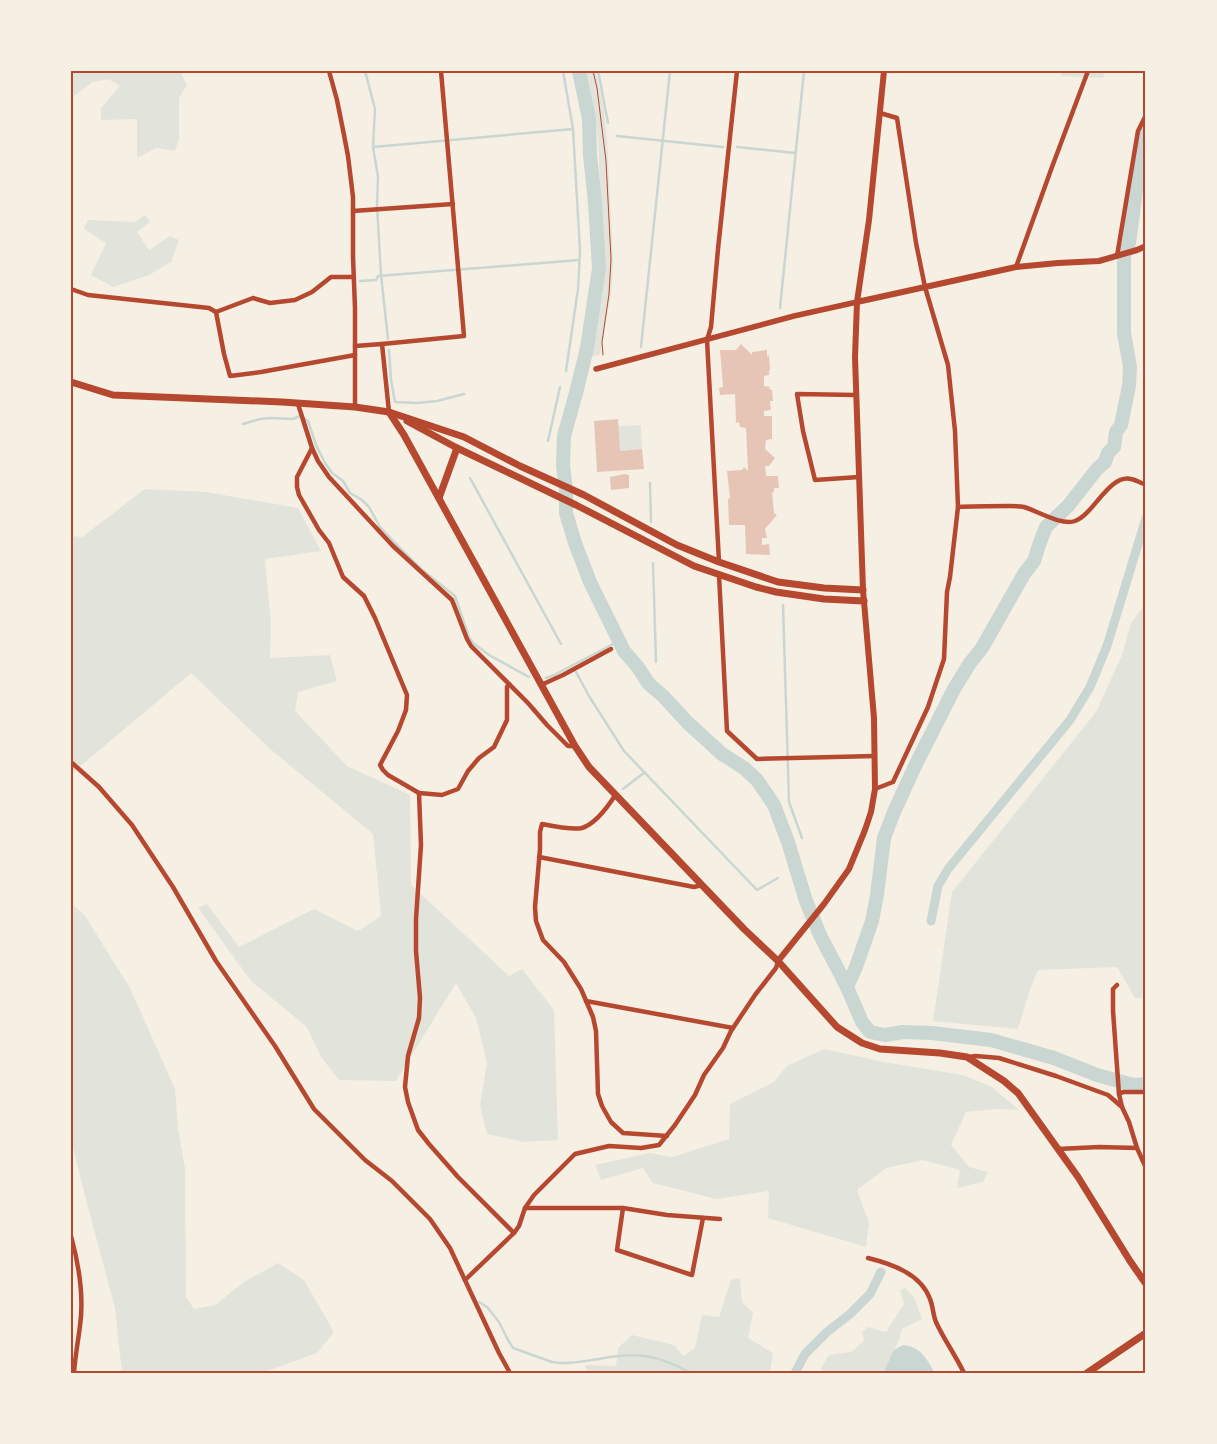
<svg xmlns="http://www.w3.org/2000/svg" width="1217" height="1444" font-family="Rubik,sans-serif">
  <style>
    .green { fill: #e2e4dc }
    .water { fill: #c9d6d2 }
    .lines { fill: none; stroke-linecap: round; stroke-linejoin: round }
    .stream { stroke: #c9d6d2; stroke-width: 2.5 }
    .canal { stroke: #c9d6d2; stroke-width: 9 }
    .river { stroke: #c9d6d2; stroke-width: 14 }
    .building { fill: #e6c5b7 }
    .path { stroke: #b5482f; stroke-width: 1 }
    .minor { stroke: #b5482f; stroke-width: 4.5 }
    .tertiary { stroke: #b5482f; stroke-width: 5.5 }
    .secondary { stroke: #b5482f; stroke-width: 6 }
    .primary { stroke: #b5482f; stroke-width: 7 }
    .neatline { fill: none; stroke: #b5482f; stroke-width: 2 }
  </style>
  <rect width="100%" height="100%" fill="#f6efe4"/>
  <g class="green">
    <polygon points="71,71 180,71 187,85 179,98 179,139 175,151 156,148 137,158 137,119 101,120 101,108 120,86 108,79 93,82 71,98"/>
    <polygon points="586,71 596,71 604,111 607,137 613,262 611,294 600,355 590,357 602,294 603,261 598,138 589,86"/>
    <polygon points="1061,71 1105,71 1103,78 1061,76"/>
    <polygon points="145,215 150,222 137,232 149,250 170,236 179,240 171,262 149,275 113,287 91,275 106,243 84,229 88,220 135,222"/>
    <polygon points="641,425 642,449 620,451 618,426"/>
    <polygon points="145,489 206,492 298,508 321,551 265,559 271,623 270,658 330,655 337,681 298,692 295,711 347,766 410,795 411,885 509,976 522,969 554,1010 558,1140 524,1142 487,1134 480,1106 487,1062 476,1018 456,983 396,1081 339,1080 321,1057 307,1027 251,981 198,908 207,904 239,947 314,909 358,931 381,916 373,834 270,749 191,673 71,774 71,536 82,537"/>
    <polygon points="1146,603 1146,998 1135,998 1117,967 1038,970 1030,989 1018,1029 933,1021 952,892 1096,712 1122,655 1131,623"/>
    <polygon points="71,903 85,916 130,988 175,1089 178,1129 185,1168 186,1297 194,1309 215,1305 244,1282 278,1263 304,1280 334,1332 317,1353 262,1373 122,1373 115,1308 84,1192 71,1139"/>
    <polygon points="824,1049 884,1062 963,1075 992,1087 1019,1110 995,1109 966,1112 951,1145 969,1167 988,1172 983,1182 957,1188 960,1170 923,1160 886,1168 857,1190 869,1223 866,1247 768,1218 769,1191 716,1199 653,1183 643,1168 601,1180 595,1165 650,1153 672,1157 729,1139 730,1104 774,1082 787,1066"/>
    <polygon points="740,1278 742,1302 753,1313 748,1338 773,1353 770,1373 587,1373 585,1365 616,1366 618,1348 632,1335 674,1345 683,1356 695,1348 702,1315 719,1317 731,1280"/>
    <polygon points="905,1288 914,1297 922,1319 902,1329 899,1340 883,1373 831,1373 820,1370 829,1355 851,1352 864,1341 862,1332 868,1327 886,1332 904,1304 900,1290"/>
  </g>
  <path class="water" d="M 903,1345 C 921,1347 926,1358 935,1373 L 883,1373 L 894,1350 Z"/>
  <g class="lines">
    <g class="stream">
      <polyline points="365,71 375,109 373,147 378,177 377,205 381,275 388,339"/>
      <polyline points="563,71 573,129 580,251 578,289 566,371"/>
      <polyline points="598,71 608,123"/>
      <polyline points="617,136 723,147"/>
      <polyline points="373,147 573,129"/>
      <polyline points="737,147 795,153"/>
      <polyline points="360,281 376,280 378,276 579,260"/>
      <polyline points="780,308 804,71"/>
      <polyline points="641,347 670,71"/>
      <polyline points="389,350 391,380 395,402 417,403 437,401 464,394"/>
      <polyline points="243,424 260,419 270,418 293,419 300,416 308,421 316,445 325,463 332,473 343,481 350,493 362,500 369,507 380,527 395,543 421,569 455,596 469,637 473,643 489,655 529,677"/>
      <polyline points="548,441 560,387"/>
      <polyline points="470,478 561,644"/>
      <polyline points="650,483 651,522"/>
      <polyline points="653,563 656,662"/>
      <polyline points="783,605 789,802 802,838"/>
      <polyline points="576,672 589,696 624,751 757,890 778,878"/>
      <polyline points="546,678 554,675 619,641"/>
      <polyline points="623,789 645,772"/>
      <path d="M 479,1302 L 487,1307 L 499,1322 L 508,1340 L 513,1348 L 552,1362 C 567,1365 584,1361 599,1359 C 635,1352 658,1354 690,1373"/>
    </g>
    <g class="canal">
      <polyline points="931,921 938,886 948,869 1070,720 1090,687 1107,646 1146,518"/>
      <polyline points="795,1373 805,1354 827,1332 850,1314 870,1294 881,1272"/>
    </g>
    <g class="river">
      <polyline points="579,71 589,119 590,155 595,203 599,268 587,348 576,393 564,436 563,465 566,490 566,513 575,543 590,582 624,651 637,666 649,684 663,696 688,723 722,754 744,768 757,780 774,805 788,842 806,901 820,935 847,987 862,1022 870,1032 885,1035 903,1032 932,1033 991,1040 1054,1058 1097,1075 1126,1083 1135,1085 1146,1084"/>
      <polyline points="847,987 856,967 872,921 877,895 884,838 894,812 915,766 954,689 970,663 982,648 1024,574 1034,561 1039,545 1046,527 1068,506 1097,469 1105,462 1108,453 1114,447 1116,432 1121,425 1129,386 1130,367 1124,333 1124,256 1129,243 1143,138 1146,133"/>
    </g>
  </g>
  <g class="building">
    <polygon points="741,344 752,355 752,352 767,350 767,357 769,355 770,370 769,371 769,375 764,376 764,386 770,387 769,389 772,390 773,401 770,401 771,410 764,411 764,416 772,416 772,439 766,440 765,449 775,458 769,466 765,466 766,476 778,476 779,488 774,488 774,492 772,493 774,513 777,515 765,529 767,538 762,538 762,545 769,544 770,555 746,554 745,525 729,525 728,499 730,498 727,471 742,470 744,467 748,471 746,428 740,427 739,422 736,423 735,394 720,395 719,388 723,387 720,350 736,350"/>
    <polygon points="618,419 620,451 642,449 644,469 597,472 594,421"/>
    <polygon points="624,474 629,475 629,488 611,490 610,477"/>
  </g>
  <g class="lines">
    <polyline class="path" points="593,71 597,88 606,161 611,259 609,294 602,342 603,355"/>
    <g class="minor">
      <polyline points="329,71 337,100 344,135 348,156 353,197 353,257 355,308 355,407"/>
      <polyline points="353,211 453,204"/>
      <polyline points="1117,256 1138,131 1146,115"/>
      <polyline points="1016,267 1052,167 1088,71"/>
      <polyline points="71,289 88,295 209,308 216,312 253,298 270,303 295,300 312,292 331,277 354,277"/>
      <polyline points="216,312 224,354 230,376 261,372 355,355"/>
      <polyline points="382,344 464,336 441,71"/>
      <polyline points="355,346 382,344 389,412"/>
      <polyline points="856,395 797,394 803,431 815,480 859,477"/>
      <polyline points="298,404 312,448 318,461 329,477 393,546 452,600 467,639 471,646 528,703 547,725 568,746 575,746"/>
      <polyline points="312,448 297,477 297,487 299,495 319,530 329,543 343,577 364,596 375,618 407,695 406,710 398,731 380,765 383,770 388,775 419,793 442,795 458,789 468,771 479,758 494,747 507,720 507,687 509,684"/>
      <path d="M 958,507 C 975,506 992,506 1009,506 C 1013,506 1019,506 1024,507 C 1037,511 1062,526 1075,521 C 1094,514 1109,474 1131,479 C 1136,480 1141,483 1146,485"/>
      <polyline points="719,562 707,340 711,327 718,249 737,71"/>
      <polyline points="719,575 727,731 757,759 875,756"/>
      <polyline points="541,685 563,675 611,649"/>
      <polyline points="71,762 99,787 132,825 173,887 216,961 275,1046 314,1109 365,1160 392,1181 430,1219 450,1248 499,1353 510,1373"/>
      <polyline points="875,789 893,782 928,707 944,659 947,592 950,577 958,507 955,431 948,365 925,287 916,243 897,118 880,113"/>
      <polyline points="419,793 421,845 416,919 416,951 420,998 419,1018 408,1056 405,1087 408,1102 418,1130 429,1144 458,1177 514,1233"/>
      <path d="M 616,794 C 609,805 595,824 582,828 C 574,830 552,826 542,824 L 540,832 L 540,849 L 535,907 L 536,921 L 543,940 L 564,962 L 581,989 L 593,1017 L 596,1031 L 598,1094 L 602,1106 L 611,1122 L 623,1133 L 667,1136"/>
      <polyline points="539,857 694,887 702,885"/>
      <polyline points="1117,985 1113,989 1113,1011 1119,1094 1122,1107 1129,1122 1137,1148 1146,1168"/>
      <polyline points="586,1001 733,1028"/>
      <polyline points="968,1057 976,1056 999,1058 1056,1076 1108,1095 1122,1107"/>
      <polyline points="1119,1094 1123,1092 1146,1092"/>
      <polyline points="1058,1149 1099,1147 1137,1148"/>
      <polyline points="525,1208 623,1208 667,1215 720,1219"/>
      <polyline points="623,1208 617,1250 692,1275 703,1218"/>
      <path d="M 71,1236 C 79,1265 84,1297 80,1326 C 78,1342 75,1357 74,1373"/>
      <path d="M 868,1258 C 892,1264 921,1274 930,1299 C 933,1306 933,1315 936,1322 C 943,1338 956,1356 964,1373"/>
      <polyline points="465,1280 514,1233 519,1226 525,1208 534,1195 575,1154 609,1146 641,1148 659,1145 675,1125 695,1095 704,1075 723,1048 731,1031 755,995 776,968 778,961"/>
    </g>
    <polyline class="tertiary" points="596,369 794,316 857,302"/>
    <g class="secondary">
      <polyline points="857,302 1016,267 1058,263 1099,261 1137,250 1146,246"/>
      <polyline points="778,961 824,904 849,869 865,830 871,812 875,789 874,718 863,590 855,357 857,302 869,220 884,71"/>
    </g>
    <g class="primary">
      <polyline points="71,382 113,395 282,402 355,407 389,412 464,437 520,466 584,495 677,545 719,562 778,582 824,588 863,590"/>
      <polyline points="389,412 404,435 575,746 589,767 744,929 778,961 837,1027 862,1043 880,1049 940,1053 967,1057 1004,1081 1018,1093 1078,1177 1130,1261 1146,1284"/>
      <polyline points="407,421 457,448 576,505 694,566 756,587 776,592 824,599 864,601"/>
      <polyline points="439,498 457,448"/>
      <polyline points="1087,1373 1146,1333"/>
    </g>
  </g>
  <rect width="1217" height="1444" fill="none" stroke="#f6efe4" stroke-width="145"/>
  <rect x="72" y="72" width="1072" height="1300" class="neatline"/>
</svg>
